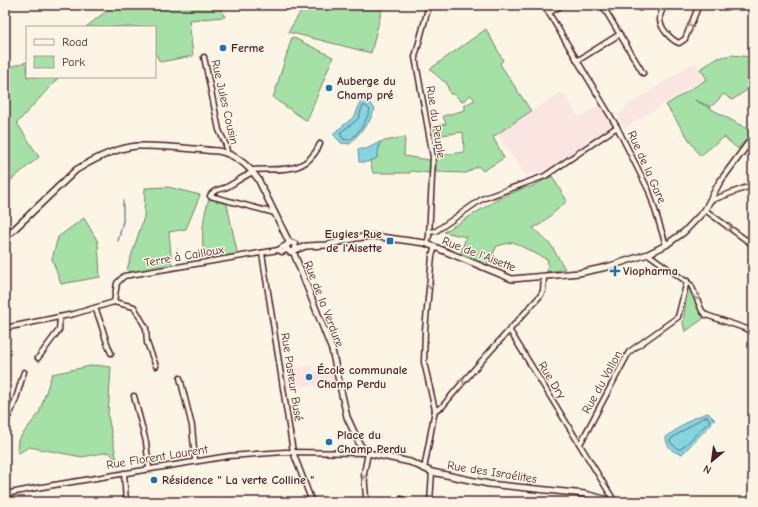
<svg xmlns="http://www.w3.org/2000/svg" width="758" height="507" font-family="'Comic Neue',sans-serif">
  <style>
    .built { fill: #fae5e2 }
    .green { fill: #a5e0a6; stroke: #788068 }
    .water { fill: #85d5e1; stroke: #6d8c98 }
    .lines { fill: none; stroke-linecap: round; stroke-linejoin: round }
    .shore { stroke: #626874; stroke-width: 1 }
    .stream { stroke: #6d8c98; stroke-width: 1.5 }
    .minor-casing { stroke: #4a1f2b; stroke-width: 7 }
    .tertiary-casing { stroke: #4a1f2b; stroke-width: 8 }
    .minor { stroke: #fcf5e5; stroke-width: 4 }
    .tertiary { stroke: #fcf5e5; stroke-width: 5 }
    .oneway { stroke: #a38a88 }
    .poi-dot { fill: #1f6fb2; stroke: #fcf5e5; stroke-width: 1.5 }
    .labels { text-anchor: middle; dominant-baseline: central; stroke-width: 3; stroke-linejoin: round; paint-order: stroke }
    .poi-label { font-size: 12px; font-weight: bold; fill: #4a1f2b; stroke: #fcf5e5; text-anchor: start }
    .street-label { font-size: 12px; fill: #4a1f2b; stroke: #fcf5e5 }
  </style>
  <rect width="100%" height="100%" fill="#fcf5e5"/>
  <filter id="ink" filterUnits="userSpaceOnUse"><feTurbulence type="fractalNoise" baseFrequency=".025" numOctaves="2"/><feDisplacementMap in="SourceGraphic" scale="8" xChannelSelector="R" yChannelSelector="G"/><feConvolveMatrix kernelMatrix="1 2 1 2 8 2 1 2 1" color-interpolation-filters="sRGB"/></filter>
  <g filter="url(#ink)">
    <g class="built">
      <polygon points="695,62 704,79 625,128 617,115 626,109 625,107"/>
      <polygon points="562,92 579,117 601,105 613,126 548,170 539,175 532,172 527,177 497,134"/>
      <polygon points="312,365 313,372 333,369 336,384 286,388 283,375 289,374 288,370"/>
    </g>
    <g class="green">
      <polygon points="114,5 218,5 225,17 189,20 193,56 160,62 155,53 155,27 86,27"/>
      <polygon points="305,5 383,5 371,53 288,32"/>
      <polygon points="486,29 503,60 500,64 531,111 493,137 504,158 483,171 478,166 466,173 436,172 436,156 464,152 463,132 435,136 434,129 439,127 439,125 446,124 443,116 465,110 465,105 475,100 471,95 462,102 454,94 450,94 446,82 443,81 430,69"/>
      <polygon points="292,37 333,57 307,121 273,98"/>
      <polygon points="731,55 753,57 753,86 732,100 724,94 711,107 695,100 753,132 738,149 724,137 700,156 666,105 707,79 700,69 718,58"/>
      <polygon points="27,62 27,77 59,77 17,123 39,157 5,185 5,68"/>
      <polygon points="405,137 404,156 430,160 429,173 411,171 410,173 373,173 370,161 377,158 380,142"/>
      <polygon points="552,176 567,201 541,224 533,228 551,245 565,269 547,272 548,260 513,242 497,246 487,266 460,255 466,237 444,232 500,198 526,187 529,188"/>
      <polygon points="168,187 200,195 186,229 169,232 172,266 131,274 127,269 144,217 145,188"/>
      <path d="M 210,196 L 226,200 L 238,256 L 205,259 C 200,240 203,214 210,196 Z"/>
      <polygon points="84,218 98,242 100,277 61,284 52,259 58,237"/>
      <polygon points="688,285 690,285 699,311 704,318 685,332 683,323"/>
      <polygon points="95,365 111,367 108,416 117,461 109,452 82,457 29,447 19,453 17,451 18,440 39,413 52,374"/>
    </g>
    <g class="water">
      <polygon points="362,98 367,100 375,109 369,122 350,144 341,143 334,135 334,133 355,116"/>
      <polygon points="380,142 377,158 367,162 359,162 358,149 366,149"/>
      <path d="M 708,413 L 715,420 L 682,454 C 673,453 666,447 666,437 L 693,418 Z"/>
    </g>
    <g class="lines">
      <g class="shore">
        <path d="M 363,106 L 366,106 L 370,110 C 366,121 359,134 349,140 L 343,139 L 340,133 L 358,119 Z"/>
        <polygon points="704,417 708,417 710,421 681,449 678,449 670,442 671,439"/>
      </g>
      <polyline class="stream" points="118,241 123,221 123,201"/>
      <defs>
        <g id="minor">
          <polyline points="544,5 617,127 649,191 666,245"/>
          <polyline points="602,5 643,73"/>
          <path d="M 664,5 C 663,9 660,13 660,18 C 659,27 671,40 679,43 L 685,39 L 699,5"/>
          <polyline points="640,8 642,5"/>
          <polyline points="549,13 562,5"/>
          <polyline points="204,57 219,130 226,145 227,153"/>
          <polyline points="577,61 620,34"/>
          <path d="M 251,170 C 280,168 305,176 320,144"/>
          <path d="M 253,172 C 244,176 236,182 227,187 C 220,190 214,189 210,196 L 275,213"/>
          <polyline points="712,200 753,185"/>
          <polyline points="705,210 753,245"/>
          <polyline points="429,232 436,231 482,199 545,176 617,127"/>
          <polyline points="427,244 429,236 433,157 415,57 429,5"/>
          <polyline points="278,250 282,252 287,250"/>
          <polyline points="262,253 293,452 312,502"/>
          <polyline points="648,254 691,285 702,311 706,315 753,331"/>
          <polyline points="114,302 117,283 124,276 278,250 286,245"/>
          <path d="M 95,308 C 102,323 104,338 111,353"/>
          <polyline points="5,328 74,314 114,302 134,307 146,328 147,343 156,366"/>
          <polyline points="510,331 615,502"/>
          <polyline points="38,358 59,330 60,317"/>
          <polyline points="180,378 192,426 195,460"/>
          <polyline points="134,396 146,442 149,468"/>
          <path d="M 435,410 L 442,407 C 473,369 507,333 540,296 L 543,291 L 544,277"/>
          <path d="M 5,420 C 14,413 20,383 24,372"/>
          <polyline points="580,444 629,352 678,317 687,281"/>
          <polyline points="424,469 435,410 424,362 425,330 432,256 435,247"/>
          <polyline points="124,473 126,502"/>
          <polyline points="5,494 36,488 229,456 285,452 368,453 364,473 366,498 363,502"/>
          <polyline points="6,494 12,502"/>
          <polyline points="401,499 407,502"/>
          <polyline points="208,502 209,501"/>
          <polyline points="430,502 432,472"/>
        </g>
        <g id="tertiary">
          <path d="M 5,238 L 76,170 C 94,159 115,148 137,146 C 161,145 192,149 218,151 C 234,154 248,165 258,179 L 289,242"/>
          <polyline points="289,242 286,248 290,252 306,246 327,245 356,238 373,236 425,243 512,279 579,273 607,267 648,254 666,245 684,232 705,210 719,183 753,137"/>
          <polyline points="289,242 295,244 295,249"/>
          <polyline points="293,251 332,350 347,417 360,445 368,453 410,462 432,472 489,484 585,494 616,502"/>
        </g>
      </defs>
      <use href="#minor" class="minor-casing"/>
      <use href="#tertiary" class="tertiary-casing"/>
      <use href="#minor" class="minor"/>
      <use href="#tertiary" class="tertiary"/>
    </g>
    <defs><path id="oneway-chevron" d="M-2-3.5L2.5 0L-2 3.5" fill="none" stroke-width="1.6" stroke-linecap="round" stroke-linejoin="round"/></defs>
    <g class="oneway">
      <use href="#oneway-chevron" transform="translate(690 27) rotate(-67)"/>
      <use href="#oneway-chevron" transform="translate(729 228) rotate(36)"/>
      <use href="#oneway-chevron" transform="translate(430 286) rotate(94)"/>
      <use href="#oneway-chevron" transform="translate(697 297) rotate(71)"/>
      <use href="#oneway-chevron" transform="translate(462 382) rotate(-51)"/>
      <use href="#oneway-chevron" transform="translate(365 478) rotate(-91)"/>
    </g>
  </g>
  <g class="poi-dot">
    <circle cx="223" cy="48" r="4"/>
    <circle cx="329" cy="88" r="4"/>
    <rect x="386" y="237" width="8" height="8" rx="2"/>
    <path d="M613 265h4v4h4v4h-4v4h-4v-4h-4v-4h4z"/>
    <circle cx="309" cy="377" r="4"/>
    <circle cx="329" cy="442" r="4"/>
    <circle cx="154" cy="480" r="4"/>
  </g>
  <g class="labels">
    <g class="poi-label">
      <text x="231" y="48">Ferme</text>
      <text x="337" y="81">Auberge du<tspan x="337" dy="14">Champ pré</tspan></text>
      <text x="382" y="234" text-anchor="end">Eugies Rue<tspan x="382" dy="14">de l'Aisette</tspan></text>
      <text x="623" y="271">Viopharma</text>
      <text x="317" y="370">École communale<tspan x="317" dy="14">Champ Perdu</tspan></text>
      <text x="337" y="435">Place du<tspan x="337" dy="14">Champ Perdu</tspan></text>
      <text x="162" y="480">Résidence " La verte Colline "</text>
    </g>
    <g class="street-label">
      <text transform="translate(225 102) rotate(77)">Rue Jules Cousin</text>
      <text transform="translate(436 122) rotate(81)">Rue du Peuple</text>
      <text transform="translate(647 167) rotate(66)">Rue de la Gare</text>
      <text transform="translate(479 254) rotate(21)">Rue de l'Aisette</text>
      <text transform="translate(184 256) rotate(-10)">Terre à Cailloux</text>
      <text transform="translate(324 304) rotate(69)">Rue de la Verdure</text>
      <text transform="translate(292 377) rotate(81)">Rue Pasteur Busé</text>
      <text transform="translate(552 380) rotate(58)">Rue Dry</text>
      <text transform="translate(602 382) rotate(-61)">Rue du Vallon</text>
      <text transform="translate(157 457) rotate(-9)">Rue Florent Laurent</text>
      <text transform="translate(492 472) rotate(9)">Rue des Israélites</text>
    </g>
  </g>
  <rect width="758" height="507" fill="none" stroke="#fcf5e5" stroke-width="20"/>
  <rect x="10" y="10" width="738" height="487" fill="none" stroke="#4a1f2b" stroke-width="1.5" filter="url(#ink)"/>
  <rect x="26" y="26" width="130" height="52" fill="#fcf5e5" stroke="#b59f9b"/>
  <rect x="34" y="39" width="20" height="6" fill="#fcf5e5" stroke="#b59f9b"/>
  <text x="62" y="46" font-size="12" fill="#4a1f2b">Road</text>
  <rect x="34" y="56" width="20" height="12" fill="#a5e0a6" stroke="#b59f9b"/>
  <text x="62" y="66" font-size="12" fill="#4a1f2b">Park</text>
  <g transform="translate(712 461) rotate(209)" stroke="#fcf5e5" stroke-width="3" paint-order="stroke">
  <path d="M0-3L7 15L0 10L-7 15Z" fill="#4a1f2b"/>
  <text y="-6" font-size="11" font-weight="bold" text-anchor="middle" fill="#4a1f2b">N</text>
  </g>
</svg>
